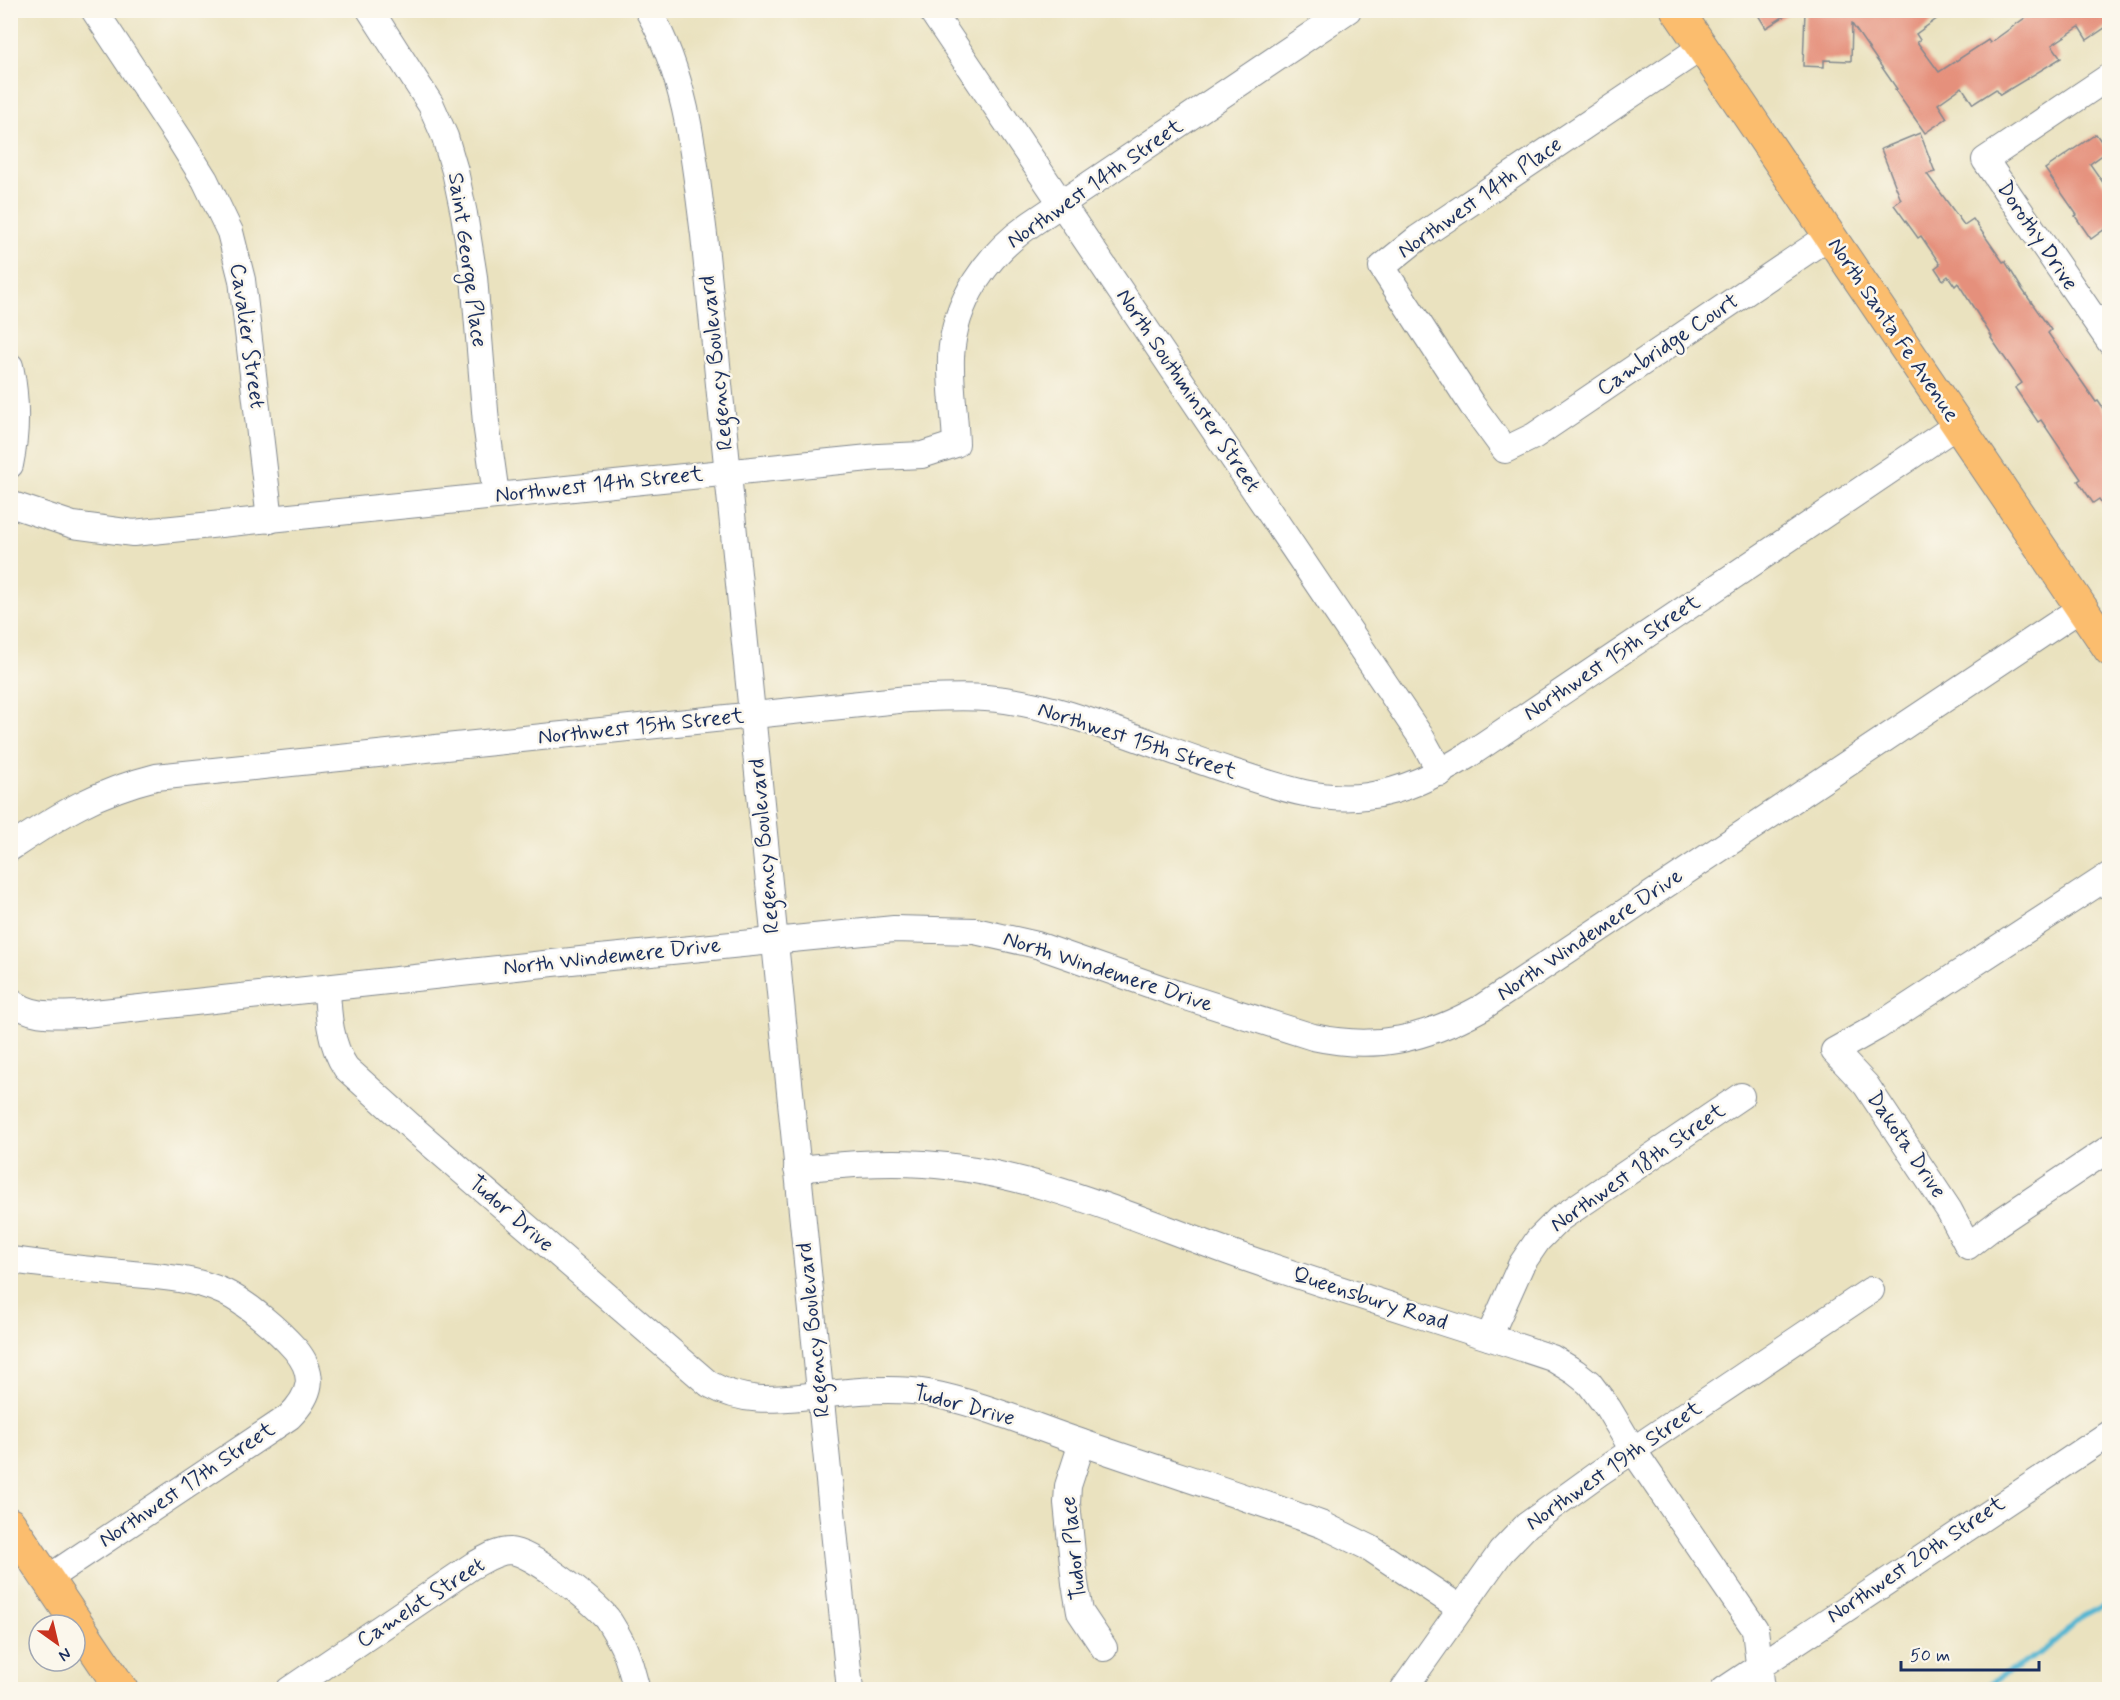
<svg xmlns="http://www.w3.org/2000/svg" width="2120" height="1700" font-family="Mynerve,sans-serif">
  <style>
    .lines { fill: none; stroke-linecap: round; stroke-linejoin: round }
    .stream { stroke: #52b5d1; stroke-width: 5 }
    .building { fill: #e5907b }
    .minor-casing { stroke: #82888e; stroke-width: 28 }
    .major-casing { stroke: #82888e; stroke-width: 34 }
    .minor { stroke: #fff; stroke-width: 26 }
    .major { stroke: #fbbd6e; stroke-width: 32 }
    .labels { text-anchor: middle; dominant-baseline: central; stroke-width: 5; stroke-linejoin: round; paint-order: stroke }
    .street-label { font-size: 22px; fill: #1b2f5e; stroke: #fbf7ec }
  </style>
  <rect width="100%" height="100%" fill="#fbf7ec"/>
  <filter id="ink" filterUnits="userSpaceOnUse"><feTurbulence type="fractalNoise" baseFrequency=".0167" numOctaves="2"/><feDisplacementMap in="SourceGraphic" scale="12" xChannelSelector="R" yChannelSelector="G"/><feConvolveMatrix kernelMatrix="1 2 1 2 8 2 1 2 1" color-interpolation-filters="sRGB"/></filter>
  <filter id="wash" filterUnits="userSpaceOnUse"><feTurbulence type="fractalNoise" baseFrequency=".008" numOctaves="4" result="noise"/><feDisplacementMap in="SourceGraphic" scale="24" xChannelSelector="R" yChannelSelector="G"/><feGaussianBlur stdDeviation="1.35" result="paint"/><feColorMatrix in="noise" values="0 0 0 0 0 0 0 0 0 0 0 0 0 0 0 0 0 1.4 0 .05"/><feComposite in="paint" operator="in"/></filter>
  <g filter="url(#wash)">
    <rect width="100%" height="100%" fill="#eae2bf"/>
    <g class="lines">
      <polyline class="stream" points="1978,1690 2044,1651 2083,1616 2110,1602"/>
    </g>
    <g id="blocks">
      <g class="building">
        <polygon points="1755,10 1794,10 1766,28"/>
        <polygon points="1875,10 1949,10 1916,34 1920,40 1917,42 1939,72 1988,40 1990,43 2036,10 2109,10 2109,25 2087,40 2079,27 2052,45 2061,58 2000,95 1996,89 1973,104 1962,87 1938,104 1947,118 1925,133 1895,90 1897,89 1852,24 1851,61 1824,60 1824,67 1803,66 1805,11 1871,13"/>
        <polygon points="1920,133 1935,172 1927,174 1964,225 1973,219 2003,262 2005,261 2022,289 2051,330 2048,333 2096,402 2098,401 2109,417 2109,514 2099,499 2093,503 2078,481 2081,479 2041,420 2038,422 2015,388 2022,383 1991,338 1992,337 1958,283 1955,286 1948,276 1943,280 1935,268 1940,264 1921,236 1918,238 1894,205 1901,200 1881,149"/>
        <polygon points="2096,134 2108,151 2090,164 2109,191 2109,226 2091,239 2075,216 2077,215 2045,169"/>
      </g>
    </g>
  </g>
  <g filter="url(#ink)">
    <use href="#blocks" fill-opacity="0" stroke="#82888e" stroke-width="1.5"/>
    <g class="lines">
      <defs>
        <g id="minor">
          <polyline points="94,10 180,140 205,180 230,232 242,280 270,520"/>
          <polyline points="370,10 431,105 445,137 455,171 464,214 474,277 486,423 496,495"/>
          <path d="M 648,10 C 688,80 694,157 704,235 L 850,1690"/>
          <polyline points="931,10 1421,737 1441,773"/>
          <polyline points="1702,47 1418,238 1382,267 1472,405 1505,450 1534,436 1829,236"/>
          <polyline points="2110,76 1985,160 2110,342"/>
          <path d="M 10,366 C 17,400 17,431 10,465"/>
          <path d="M 10,504 L 73,525 L 133,533 L 879,457 L 922,455 L 956,444 C 955,415 950,386 951,357 C 954,301 987,255 1031,224 L 1348,10"/>
          <path d="M 10,848 C 61,814 96,792 156,777 L 908,699 C 934,698 960,696 986,698 C 1014,700 1044,707 1070,715 C 1124,732 1176,753 1230,771 C 1273,785 1320,803 1367,796 C 1404,791 1436,775 1467,756 L 1957,425"/>
          <polyline points="2110,875 1877,1027 1834,1051 1866,1085 1949,1210 1968,1246 1998,1223 2110,1148"/>
          <path d="M 327,988 C 328,1015 330,1044 346,1068 L 417,1132 L 709,1384 C 747,1405 778,1399 819,1395 C 855,1391 893,1387 928,1393 C 981,1403 1032,1426 1083,1443 C 1163,1471 1244,1496 1323,1525 L 1370,1548 L 1460,1608"/>
          <path d="M 10,1000 C 32,1019 59,1014 85,1014 L 590,959 L 894,929 L 975,931 L 1037,945 L 1180,995 L 1313,1037 C 1377,1051 1425,1039 1481,1008 L 2081,608"/>
          <path d="M 797,1169 C 839,1165 881,1161 924,1164 C 1037,1171 1144,1223 1249,1259 C 1350,1294 1451,1324 1552,1358 L 1575,1372 L 1589,1383 L 1608,1408 L 1633,1450 L 1755,1629 L 1762,1690"/>
          <path d="M 10,1260 C 44,1264 77,1269 111,1272 C 148,1276 189,1276 224,1292 C 247,1303 278,1330 295,1349 C 317,1375 311,1395 289,1417 L 47,1579"/>
          <polyline points="1489,1337 1521,1265 1538,1240 1559,1219 1741,1096"/>
          <polyline points="1082,1443 1068,1486 1067,1503 1075,1583 1080,1612 1104,1648"/>
          <path d="M 289,1690 L 472,1566 C 484,1560 496,1551 510,1551 C 532,1552 592,1601 607,1618 C 612,1626 617,1634 621,1642 C 629,1656 632,1674 637,1690"/>
          <polyline points="1403,1690 1501,1552 1527,1525 1599,1473 1871,1290"/>
          <polyline points="1724,1690 2110,1433"/>
        </g>
        <g id="major">
          <polyline points="1677,10 2110,650"/>
          <polyline points="10,1524 122,1690"/>
        </g>
      </defs>
      <use href="#minor" class="minor-casing"/>
      <use href="#major" class="major-casing"/>
      <use href="#minor" class="minor"/>
      <use href="#major" class="major"/>
    </g>
  </g>
  <g class="labels">
    <g class="street-label">
      <text transform="translate(1095 184) rotate(-35)">Northwest 14th Street</text>
      <text transform="translate(1480 198) rotate(-35)">Northwest 14th Place</text>
      <text transform="translate(2037 236) rotate(56)">Dorothy Drive</text>
      <text transform="translate(467 260) rotate(82)">Saint George Place</text>
      <text transform="translate(1893 330) rotate(56)">North Santa Fe Avenue</text>
      <text transform="translate(247 336) rotate(82)">Cavalier Street</text>
      <text transform="translate(1668 345) rotate(-34)">Cambridge Court</text>
      <text transform="translate(717 363) rotate(-96)">Regency Boulevard</text>
      <text transform="translate(1188 391) rotate(56)">North Southminster Street</text>
      <text transform="translate(599 485) rotate(-6)">Northwest 14th Street</text>
      <text transform="translate(1612 658) rotate(-34)">Northwest 15th Street</text>
      <text transform="translate(641 727) rotate(-6)">Northwest 15th Street</text>
      <text transform="translate(1137 741) rotate(18)">Northwest 15th Street</text>
      <text transform="translate(765 846) rotate(-95)">Regency Boulevard</text>
      <text transform="translate(1590 935) rotate(-34)">North Windemere Drive</text>
      <text transform="translate(612 957) rotate(-6)">North Windemere Drive</text>
      <text transform="translate(1108 972) rotate(18)">North Windemere Drive</text>
      <text transform="translate(1906 1145) rotate(56)">Dakota Drive</text>
      <text transform="translate(1638 1168) rotate(-35)">Northwest 18th Street</text>
      <text transform="translate(511 1214) rotate(41)">Tudor Drive</text>
      <text transform="translate(1370 1299) rotate(18)">Queensbury Road</text>
      <text transform="translate(814 1330) rotate(-96)">Regency Boulevard</text>
      <text transform="translate(964 1406) rotate(15)">Tudor Drive</text>
      <text transform="translate(1614 1466) rotate(-35)">Northwest 19th Street</text>
      <text transform="translate(187 1485) rotate(-34)">Northwest 17th Street</text>
      <text transform="translate(1074 1548) rotate(-96)">Tudor Place</text>
      <text transform="translate(1916 1560) rotate(-34)">Northwest 20th Street</text>
      <text transform="translate(421 1603) rotate(-33)">Camelot Street</text>
    </g>
  </g>
  <rect width="2120" height="1700" fill="none" stroke="#fbf7ec" stroke-width="36"/>
  <g transform="translate(57 1643) rotate(146)"><circle r="28" fill="#fbf7ec" stroke="#a1a7b3" stroke-width="1.5"/>
  <path d="M0-4.5L10 22L0 15L-10 22Z" fill="#c8321e"/>
  <text y="-9" font-size="16" font-weight="bold" text-anchor="middle" fill="#1b2f5e">N</text>
  </g>
  <path d="M1901 1661v9h138v-9" fill="none" stroke="#1b2f5e" stroke-width="3"/>
  <text x="1910" y="1661" font-size="18" fill="#1b2f5e" stroke="#fbf7ec" stroke-width="4.5" paint-order="stroke">50 m</text>
</svg>
